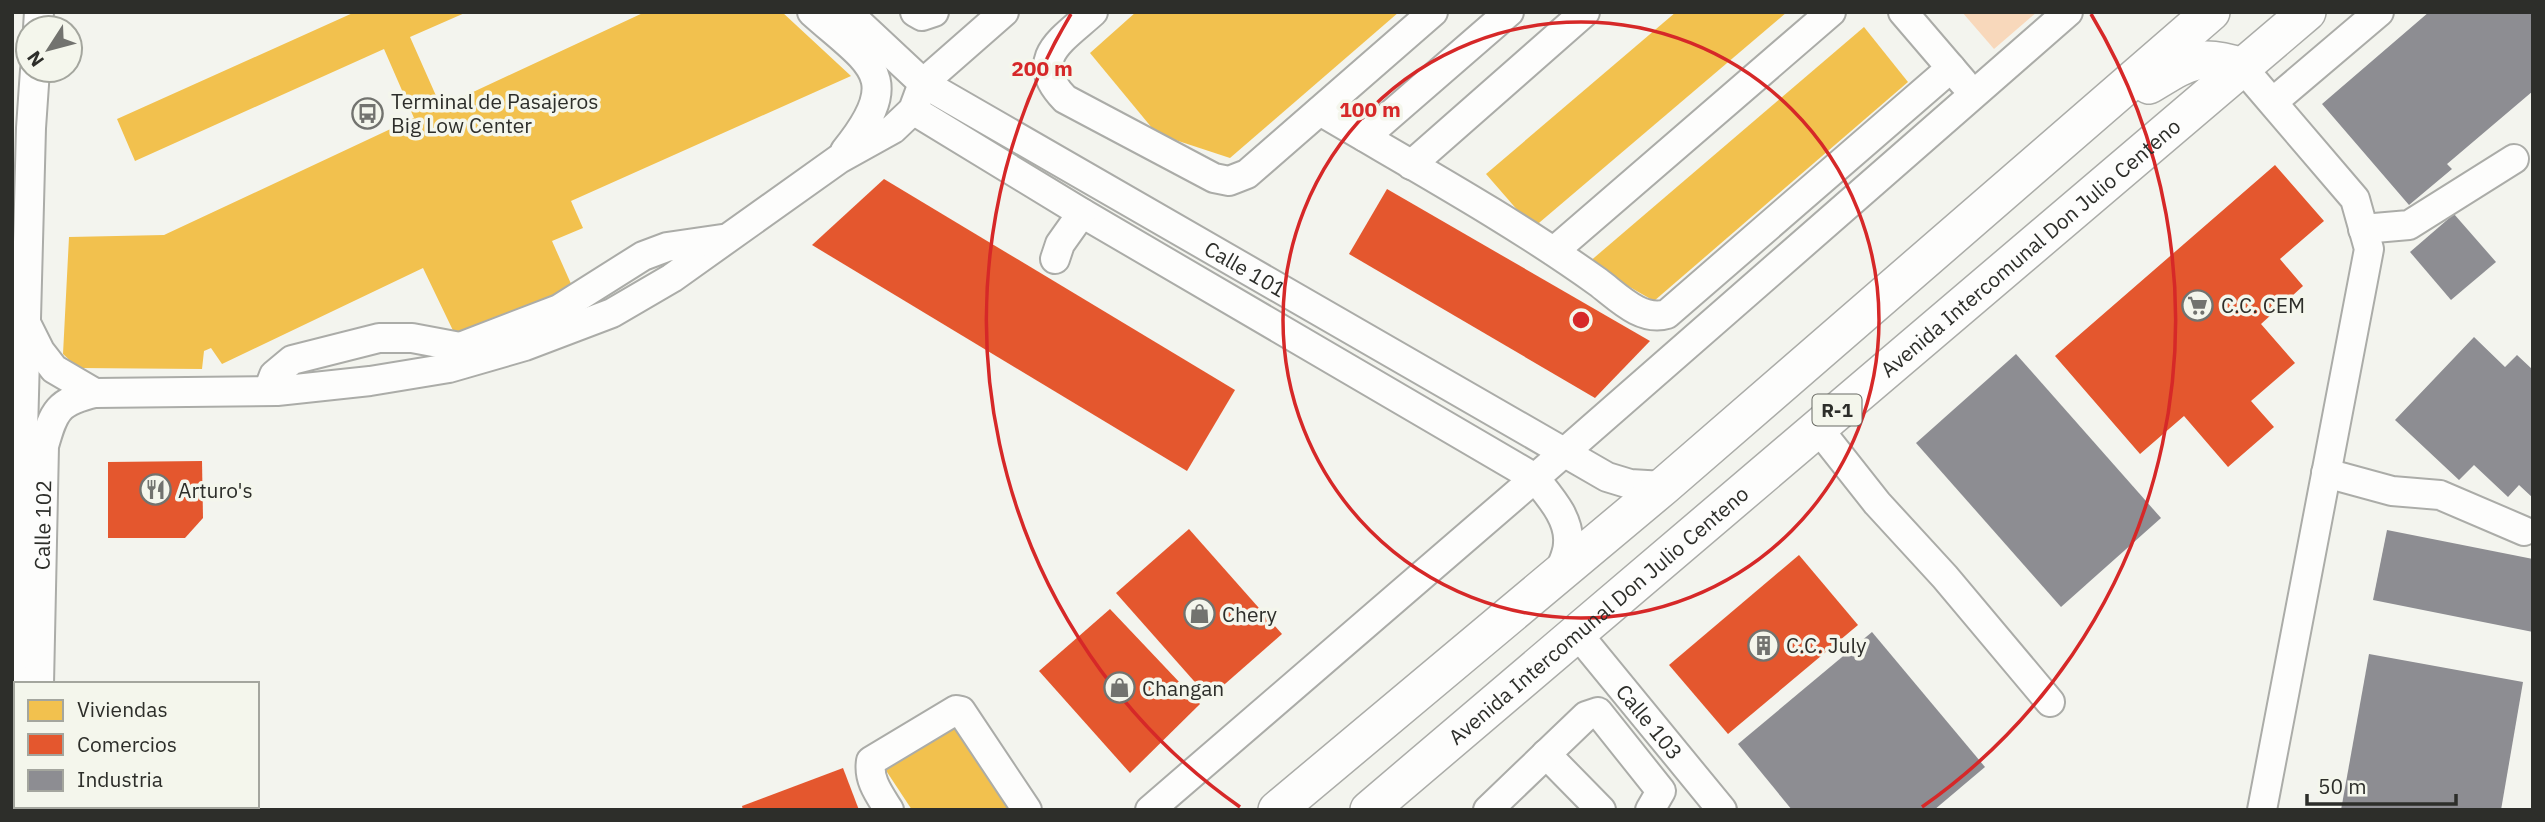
<svg xmlns="http://www.w3.org/2000/svg" width="2545" height="822" font-family="'IBM Plex Sans',sans-serif">
  <style>
    .green { fill: #f8d8bb }
    .homes { fill: #f2c14e }
    .shops { fill: #e4572e }
    .industry { fill: #8d8d92 }
    .lines { fill: none; stroke-linecap: round; stroke-linejoin: round }
    .minor-casing { stroke: #abaca8; stroke-width: 32 }
    .major-casing { stroke: #abaca8; stroke-width: 40 }
    .minor { stroke: #fdfdfc; stroke-width: 28 }
    .major { stroke: #fdfdfc; stroke-width: 37 }
    .ring { fill: none; stroke: #d62828; stroke-width: 3.5 }
    .labels { text-anchor: middle; dominant-baseline: central; stroke-width: 7; stroke-linejoin: round; paint-order: stroke }
    .shield { fill: #f4f6ec; stroke: #696a64; stroke-width: 2 }
    .shield-label { font-size: 19px; font-weight: bold; fill: #2d2e2a }
    .poi-label { font-size: 21px; fill: #2d2e2a; stroke: #f4f6ec; text-anchor: start }
    .street-label { font-size: 21px; fill: #2d2e2a; stroke: #f4f6ec }
    .centre { fill: #d62828; stroke: #f4f6ec; stroke-width: 3.5 }
    .ring-label { font-size: 21px; text-anchor: middle; font-weight: bold; fill: #d62828; stroke: #f4f6ec; stroke-width: 7; stroke-linejoin: round; paint-order: stroke }
  </style>
  <rect width="100%" height="100%" fill="#f3f4ee"/>
  <polygon class="green" points="1962,12 2037,12 1994,49"/>
  <g class="homes">
    <polygon points="355,12 467,12 410,37 441,107 645,12 782,12 851,76 571,201 583,228 552,241 576,295 459,343 423,268 222,364 211,348 204,351 202,369 78,368 63,354 69,237 164,235 414,118 384,49 135,161 117,119"/>
    <polygon points="1136,12 1399,12 1230,158 1157,134 1090,53"/>
    <polygon points="1676,12 1787,12 1533,228 1486,174"/>
    <polygon points="1864,27 1908,82 1654,301 1588,263"/>
    <polygon points="959,718 1018,810 912,810 883,766"/>
  </g>
  <g class="shops">
    <polygon points="2275,165 2324,221 2280,259 2303,286 2261,324 2295,363 2251,401 2274,427 2228,467 2184,416 2140,454 2055,356"/>
    <polygon points="884,179 1235,390 1187,471 812,245"/>
    <polygon points="1387,189 1650,341 1595,398 1349,254"/>
    <polygon points="202,461 203,518 185,538 108,538 108,462"/>
    <polygon points="1189,529 1282,634 1209,698 1116,593"/>
    <polygon points="1799,555 1858,625 1728,734 1669,665"/>
    <polygon points="1110,609 1200,704 1130,773 1039,671"/>
    <polygon points="843,768 859,810 743,810 742,806"/>
  </g>
  <g class="industry">
    <polygon points="2429,12 2533,12 2533,91 2447,164 2452,169 2409,205 2322,104"/>
    <polygon points="2454,214 2496,262 2451,300 2410,252"/>
    <polygon points="2474,337 2505,367 2517,355 2533,370 2533,498 2519,485 2508,497 2474,465 2459,480 2395,420"/>
    <polygon points="2016,354 2161,518 2061,607 1916,443"/>
    <polygon points="2387,530 2533,559 2533,632 2373,600"/>
    <polygon points="1872,632 1985,767 1934,810 1792,810 1738,744"/>
    <polygon points="2369,654 2523,682 2501,810 2341,810"/>
  </g>
  <g class="lines">
    <defs>
      <g id="minor">
        <path d="M 812,12 C 870,64 906,76 845,151"/>
        <path id="s1" d="M 847,12 L 923,83 L 1607,477 L 1630,484 L 1664,486"/>
        <polyline points="915,12 922,16 934,12"/>
        <path d="M 1093,12 C 1062,40 1026,59 1065,99 L 1214,178 L 1229,181 L 1247,174 L 1433,12"/>
        <polyline points="1903,12 1963,82"/>
        <polyline points="38,28 39,12"/>
        <polyline points="2242,67 2355,199 2369,249 2262,810"/>
        <polyline points="2273,102 2379,12"/>
        <path d="M 913,110 L 1082,213 L 1535,478 C 1549,496 1570,518 1568,543 C 1568,553 1563,562 1560,571"/>
        <path d="M 1320,111 C 1413,166 1510,219 1598,282 C 1617,296 1641,322 1667,314 L 1951,68"/>
        <polyline points="1365,137 1509,12"/>
        <polyline points="1411,165 1585,12"/>
        <polyline points="2363,229 2409,225 2514,159"/>
        <polyline points="1554,251 1831,12"/>
        <polyline points="1055,259 1060,244 1082,213"/>
        <polyline points="27,325 40,351 54,369 95,393 277,391 370,381 449,368 525,346 612,313 672,278 839,159 893,129 913,110 923,83 1004,12"/>
        <polyline points="268,391 274,375 292,360 379,338 412,338 460,347 559,309 643,256 667,247 722,239"/>
        <polyline points="1817,427 1877,503 1945,577 2050,702"/>
        <polyline points="2326,473 2392,491 2440,495 2524,531"/>
        <path id="s2" d="M 1576,632 L 1722,810"/>
        <polyline points="19,684 20,547 31,128 35,70"/>
        <path id="s3" d="M 39,684 L 44,446 C 54,411 57,402 95,393"/>
        <polyline points="1546,754 1601,810"/>
        <polyline points="17,810 17,806"/>
        <polyline points="37,810 37,806"/>
        <path d="M 889,810 C 879,794 868,780 871,761 L 956,710 L 961,711 L 1027,810"/>
        <polyline points="1150,810 1535,478 2068,12"/>
        <polyline points="1488,810 1586,716 1598,712 1661,791 1650,810"/>
      </g>
      <g id="major">
        <path d="M 2149,85 C 2187,62 2198,52 2242,67"/>
        <polyline points="1277,810 1664,486 2211,12"/>
        <path id="s4" d="M 1369,810 L 2307,12"/>
      </g>
    </defs>
    <use href="#minor" class="minor-casing"/>
    <use href="#major" class="major-casing"/>
    <use href="#minor" class="minor"/>
    <use href="#major" class="major"/>
  </g>
  <g class="ring">
    <circle cx="1581" cy="320" r="298"/>
    <path d="M1240 807A595 595 0 0 1 1071 14M2091 14A595 595 0 0 1 1922 807"/>
  </g>
  <defs>
    <symbol id="bus-ring" viewBox="-11 -11 22 22"><circle r="9.5" fill="#f4f6ec" stroke="#72736f" stroke-width="1.5"/><path d="M-5-6H5V4H4V6H2V4H-2V6H-4V4H-5ZM-3.5-4V0h7V-4ZM-3.5 1.2v1.5H-2V1.2ZM2 1.2v1.5H3.5V1.2Z" fill="#72736f"/></symbol>
    <symbol id="supermarket-ring" viewBox="-11 -11 22 22"><circle r="9.5" fill="#f4f6ec" stroke="#72736f" stroke-width="1.5"/><path d="M-6-5.5h2.5l.6 2H6L4.5 2H-2.5L-4.4-4H-6ZM-1.5 3.2a1.3 1.3 0 1 0 .1 0ZM3 3.2a1.3 1.3 0 1 0 .1 0Z" fill="#72736f"/></symbol>
    <symbol id="restaurant-ring" viewBox="-11 -11 22 22"><circle r="9.5" fill="#f4f6ec" stroke="#72736f" stroke-width="1.5"/><path d="M-5-6h1v4h1v-4h1v4h1v-4h1v5L-1.5 .5V6h-2V.5L-5-1ZM5-6V6H3V1.5H1.5Q1.5-4 5-6Z" fill="#72736f"/></symbol>
    <symbol id="shop-ring" viewBox="-11 -11 22 22"><circle r="9.5" fill="#f4f6ec" stroke="#72736f" stroke-width="1.5"/><path d="M-5-2.5h2.3a2.7 3.5 0 0 1 5.4 0H5L5.5 6h-11ZM-1.5-2.5h3a1.5 2.3 0 0 0-3 0Z" fill="#72736f"/></symbol>
    <symbol id="building-ring" viewBox="-11 -11 22 22"><circle r="9.5" fill="#f4f6ec" stroke="#72736f" stroke-width="1.5"/><path d="M-4-6H4V6H1V3H-1V6H-4ZM-2.5-4.3h1.7v1.8h-1.7ZM.8-4.3h1.7v1.8H.8ZM-2.5-1h1.7V.8h-1.7ZM.8-1h1.7V.8H.8Z" fill="#72736f"/></symbol>
  </defs>
  <g fill-rule="evenodd">
    <use href="#bus-ring" x="350" y="96" width="35" height="35"/>
    <use href="#supermarket-ring" x="2180" y="288" width="35" height="35"/>
    <use href="#restaurant-ring" x="138" y="472" width="35" height="35"/>
    <use href="#shop-ring" x="1182" y="596" width="35" height="35"/>
    <use href="#building-ring" x="1746" y="628" width="35" height="35"/>
    <use href="#shop-ring" x="1102" y="670" width="35" height="35"/>
  </g>
  <g class="labels">
    <rect class="shield" x="1812.5" y="394.5" width="49" height="31" rx="5"/>
    <g class="shield-label">
      <text x="1837" y="410">R-1</text>
    </g>
    <g class="poi-label">
      <text x="391" y="101">Terminal de Pasajeros<tspan x="391" dy="24">Big Low Center</tspan></text>
      <text x="2221" y="305">C.C. CEM</text>
      <text x="178" y="490">Arturo's</text>
      <text x="1222" y="614">Chery</text>
      <text x="1786" y="645">C.C. July</text>
      <text x="1142" y="688">Changan</text>
    </g>
    <g class="street-label">
      <text stroke="none"><textPath href="#s4" startOffset="868">Avenida Intercomunal Don Julio Centeno</textPath></text>
      <text stroke="none"><textPath href="#s1" startOffset="476">Calle 101</textPath></text>
      <text stroke="none"><textPath href="#s3" startOffset="159">Calle 102</textPath></text>
      <text stroke="none"><textPath href="#s4" startOffset="301">Avenida Intercomunal Don Julio Centeno</textPath></text>
      <text stroke="none"><textPath href="#s2" startOffset="116">Calle 103</textPath></text>
    </g>
  </g>
  <circle cx="1581" cy="320" r="10" class="centre"/>
  <g class="ring-label">
    <text x="1042" y="76">200 m</text>
    <text x="1370" y="117">100 m</text>
  </g>
  <rect width="2545" height="822" fill="none" stroke="#2d2e2a" stroke-width="28"/>
  <rect x="14" y="682" width="245" height="126" fill="#f4f6ec" stroke="#a4a69e" stroke-width="2"/>
  <rect x="28" y="700" width="35" height="21" fill="#f2c14e" stroke="#a4a69e" stroke-width="2"/>
  <text x="77" y="717" font-size="21" fill="#2d2e2a">Viviendas</text>
  <rect x="28" y="734" width="35" height="21" fill="#e4572e" stroke="#a4a69e" stroke-width="2"/>
  <text x="77" y="752" font-size="21" fill="#2d2e2a">Comercios</text>
  <rect x="28" y="770" width="35" height="21" fill="#8d8d92" stroke="#a4a69e" stroke-width="2"/>
  <text x="77" y="787" font-size="21" fill="#2d2e2a">Industria</text>
  <g transform="translate(49 49) rotate(234)"><circle r="33" fill="#f4f6ec" stroke="#a4a69e" stroke-width="2"/>
  <path d="M0-5L12 26L0 18L-12 26Z" fill="#72736f"/>
  <text y="-10" font-size="19" font-weight="bold" text-anchor="middle" fill="#2d2e2a">N</text>
  </g>
  <path d="M2307 794v10h149v-10" fill="none" stroke="#2d2e2a" stroke-width="3.5"/>
  <text x="2318" y="794" font-size="21" fill="#2d2e2a" stroke="#f4f6ec" stroke-width="5" paint-order="stroke">50 m</text>
</svg>
